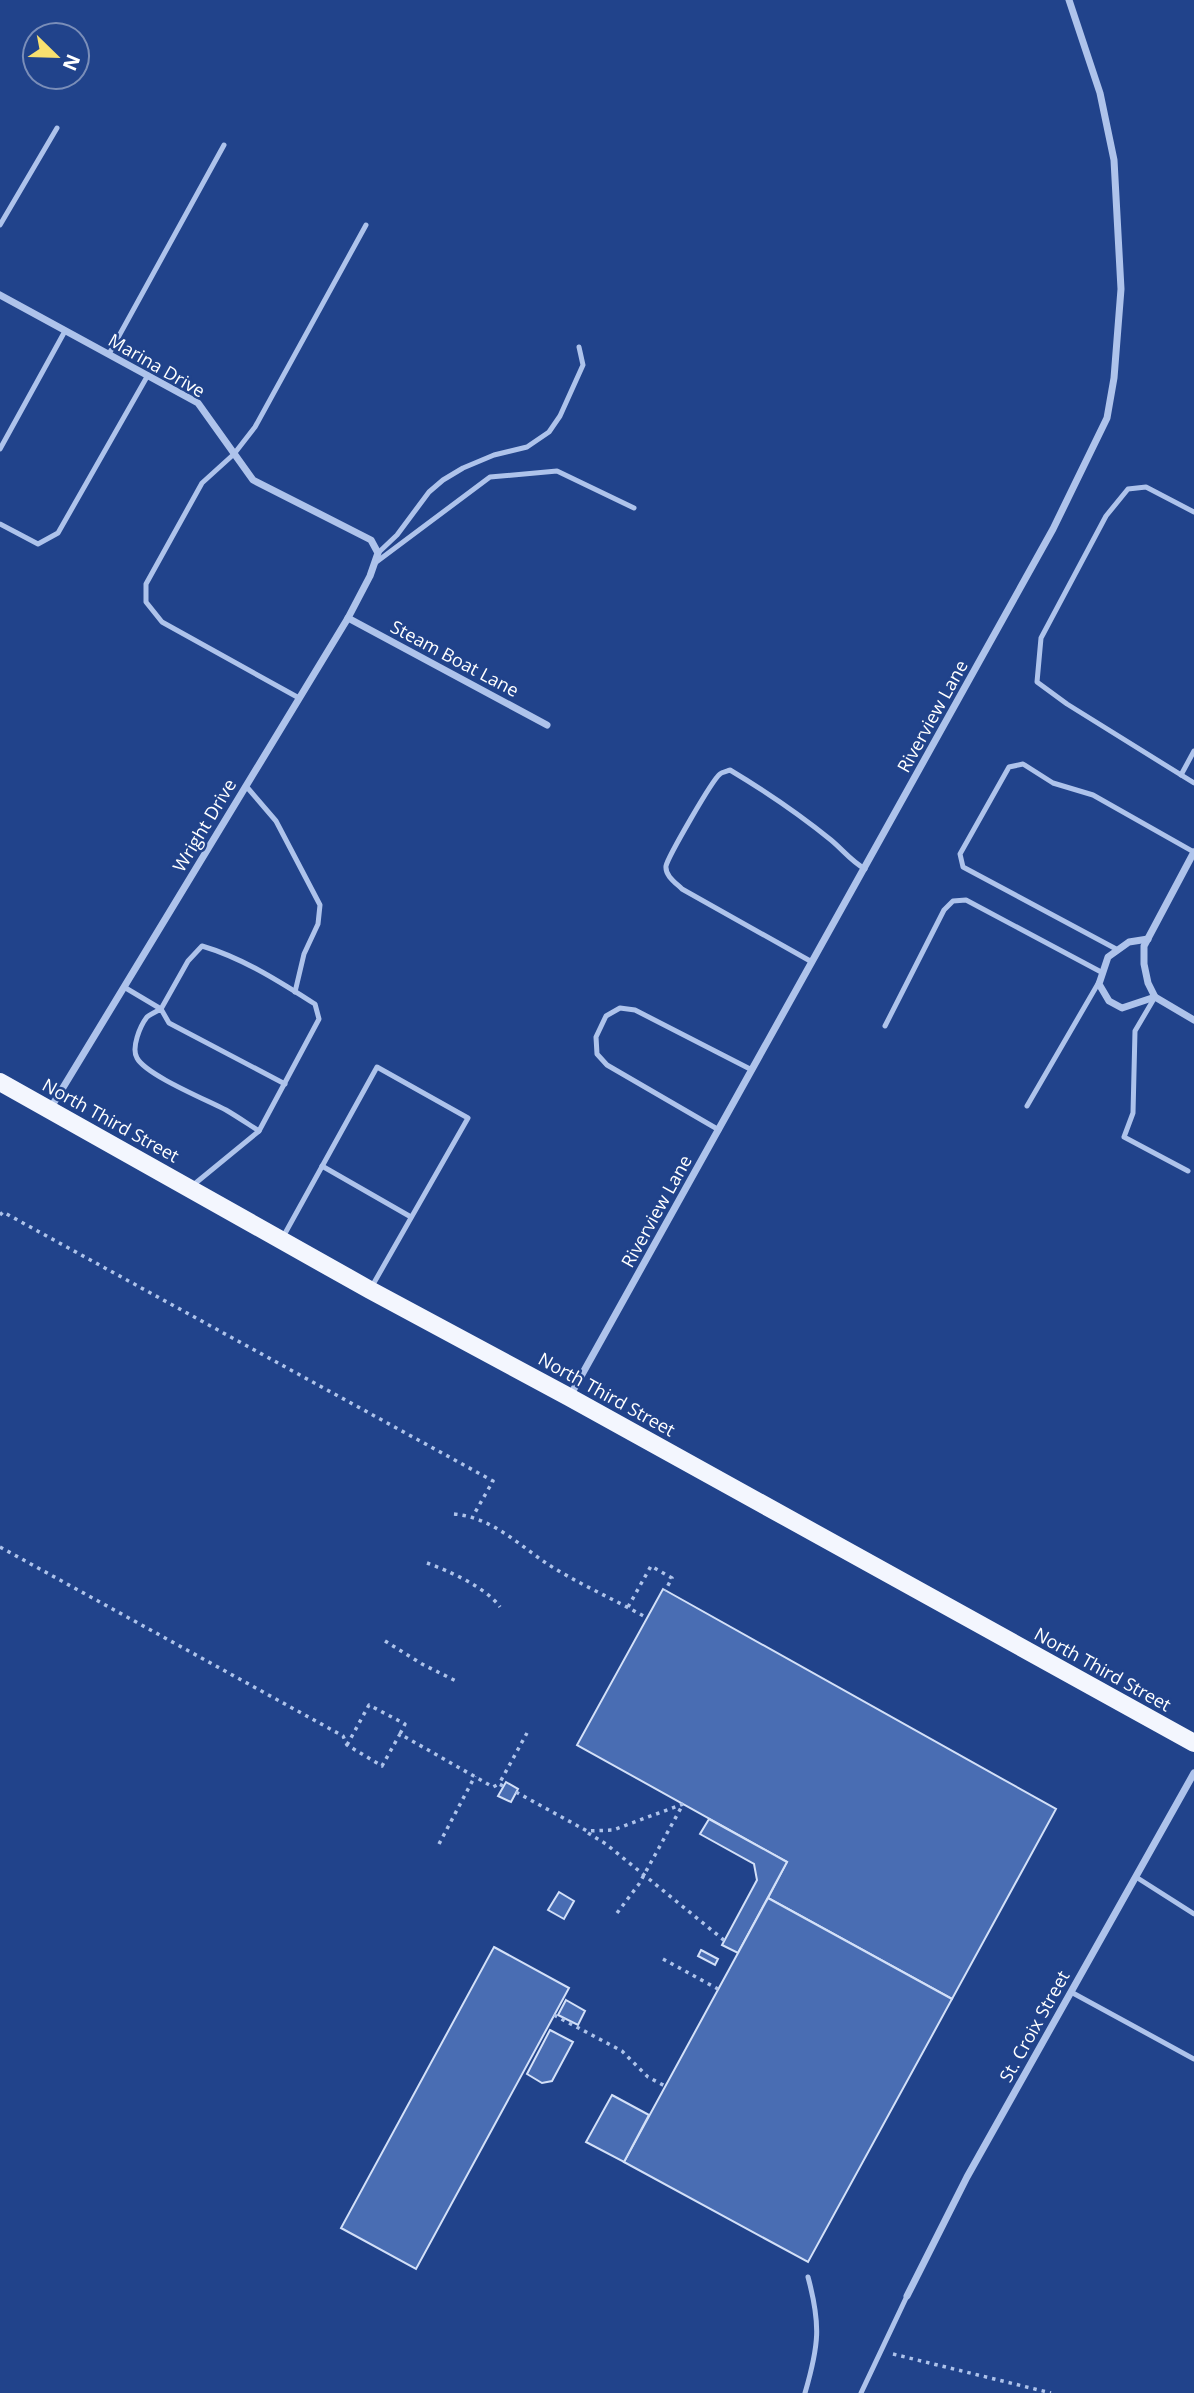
<svg xmlns="http://www.w3.org/2000/svg" width="1194" height="2393" font-family="'Open Sans',sans-serif">
  <style>
    .building { fill: #496db3; stroke: #d3e0f8; stroke-width: 2 }
    .lines { fill: none; stroke-linecap: round; stroke-linejoin: round }
    .path { stroke: #aec3eb; stroke-width: 3.5; stroke-dasharray: 3.5 5; stroke-linecap: butt }
    .service { stroke: #aec3eb; stroke-width: 5 }
    .minor { stroke: #aec3eb; stroke-width: 7 }
    .primary { stroke: #f3f6fe; stroke-width: 18 }
    .labels { text-anchor: middle; dominant-baseline: central; stroke-width: 5; stroke-linejoin: round; paint-order: stroke }
    .street-label { font-size: 18px; fill: #fff; stroke: #21438b }
  </style>
  <rect width="100%" height="100%" fill="#21438b"/>
  <g class="building">
    <polygon points="663,1589 1056,1809 952,1999 768,1898 787,1862 577,1745"/>
    <polygon points="506,1782 518,1789 511,1802 498,1796"/>
    <polygon points="709,1819 787,1862 738,1953 722,1945 757,1880 754,1864 700,1834"/>
    <polygon points="559,1892 574,1901 564,1919 548,1910"/>
    <polygon points="768,1898 952,1999 808,2262 624,2162"/>
    <polygon points="494,1947 569,1988 416,2269 341,2228"/>
    <polygon points="701,1950 718,1959 715,1965 698,1956"/>
    <polygon points="566,2000 585,2011 578,2025 558,2015"/>
    <polygon points="550,2030 573,2042 552,2081 542,2083 527,2074"/>
    <polygon points="612,2095 649,2115 624,2162 586,2142"/>
  </g>
  <g class="lines">
    <g class="path">
      <polyline points="0,1215 3,1212 493,1481 473,1516"/>
      <path d="M 454,1514 C 489,1517 515,1541 543,1561 C 574,1582 614,1599 647,1618"/>
      <polyline points="0,1547 343,1736 347,1745 382,1766 400,1734 493,1787 499,1784"/>
      <path d="M 427,1563 C 449,1571 487,1588 500,1607"/>
      <polyline points="628,1607 651,1566 672,1578 665,1591"/>
      <polyline points="385,1641 422,1664 458,1682"/>
      <polyline points="347,1745 369,1705 405,1724 400,1734"/>
      <polyline points="503,1786 499,1784 527,1733"/>
      <polyline points="516,1792 587,1831 613,1830 683,1804"/>
      <polyline points="588,1833 606,1844 725,1941"/>
      <polyline points="439,1844 475,1776"/>
      <polyline points="617,1913 639,1884 682,1806"/>
      <polyline points="663,1959 718,1989"/>
      <polyline points="554,2015 622,2051 648,2077 665,2086"/>
      <polyline points="893,2354 1051,2393"/>
    </g>
    <g class="service">
      <polyline points="0,225 57,128"/>
      <polyline points="109,354 224,145"/>
      <polyline points="0,449 65,331"/>
      <polyline points="1194,512 1146,487 1128,489 1106,516 1041,638 1037,682 1067,704 1194,783"/>
      <polyline points="0,524 38,544 58,533 148,375"/>
      <polyline points="378,553 397,535 429,492 443,480 463,468 494,455 527,447 549,432 560,416 583,365 579,347"/>
      <polyline points="375,563 490,477 557,471 634,508"/>
      <polyline points="299,698 162,622 146,602 146,584 202,483 234,454 255,427 366,225"/>
      <polyline points="1181,775 1194,751"/>
      <polyline points="246,786 276,821 320,905 318,924 304,954 295,992"/>
      <polyline points="1118,950 963,867 960,854 1009,767 1023,764 1053,783 1093,795 1194,852"/>
      <path d="M 812,962 L 682,889 C 676,883 665,876 666,866 C 668,857 712,780 720,774 C 722,772 728,771 730,770 C 765,791 799,814 831,840 C 843,850 851,861 865,869"/>
      <path d="M 124,987 L 161,1009 L 188,961 L 202,946 C 243,958 280,982 315,1004 L 319,1019 L 259,1131 L 192,1186"/>
      <polyline points="1155,997 1135,1031 1133,1113 1124,1137 1188,1171"/>
      <polyline points="885,1026 944,910 953,901 966,900 1103,973"/>
      <polyline points="1027,1106 1099,982"/>
      <polyline points="719,1130 607,1065 597,1054 596,1037 606,1016 620,1008 635,1010 752,1070"/>
      <path d="M 259,1131 C 248,1124 238,1117 226,1110 C 207,1100 146,1075 137,1058 C 131,1048 140,1026 147,1017 C 151,1014 157,1011 161,1009 L 169,1023 L 285,1084"/>
      <polyline points="322,1166 411,1217"/>
      <polyline points="283,1237 377,1067 468,1118 371,1288"/>
      <polyline points="1136,1877 1194,1914"/>
      <polyline points="1071,1992 1194,2059"/>
      <path d="M 805,2393 C 819,2345 821,2325 808,2277"/>
      <polyline points="861,2393 907,2296"/>
    </g>
    <g class="minor">
      <polyline points="0,295 198,403 253,480 371,540 378,553 370,576 348,618 50,1109"/>
      <polyline points="348,618 547,725"/>
      <polyline points="1194,852 1144,946 1144,964 1148,983 1155,997 1194,1020"/>
      <polyline points="1148,939 1129,942 1108,957 1099,984 1109,1001 1122,1008 1155,997"/>
      <polyline points="570,1396 1053,529 1107,418 1114,378 1121,289 1114,160 1100,93 1069,0"/>
      <polyline points="907,2296 967,2177 1194,1773"/>
    </g>
    <polyline class="primary" points="0,1082 370,1290 569,1397 1194,1743"/>
  </g>
  <g class="labels">
    <g class="street-label">
      <text transform="translate(157 365) rotate(30)">Marina Drive</text>
      <text transform="translate(455 658) rotate(28)">Steam Boat Lane</text>
      <text transform="translate(932 716) rotate(-61)">Riverview Lane</text>
      <text transform="translate(204 825) rotate(-59)">Wright Drive</text>
      <text transform="translate(111 1120) rotate(29)">North Third Street</text>
      <text transform="translate(656 1211) rotate(-61)">Riverview Lane</text>
      <text transform="translate(607 1394) rotate(29)">North Third Street</text>
      <text transform="translate(1103 1669) rotate(29)">North Third Street</text>
      <text transform="translate(1034 2026) rotate(-61)">St. Croix Street</text>
    </g>
  </g>
  <g transform="translate(56 56) rotate(113)"><circle r="33" fill="#21438b" stroke="#7a8eb9" stroke-width="2"/>
  <path d="M0-5L12 26L0 18L-12 26Z" fill="#f8e06f"/>
  <text y="-10" font-size="19" font-weight="bold" text-anchor="middle" fill="#ffffff">N</text>
  </g>
</svg>
